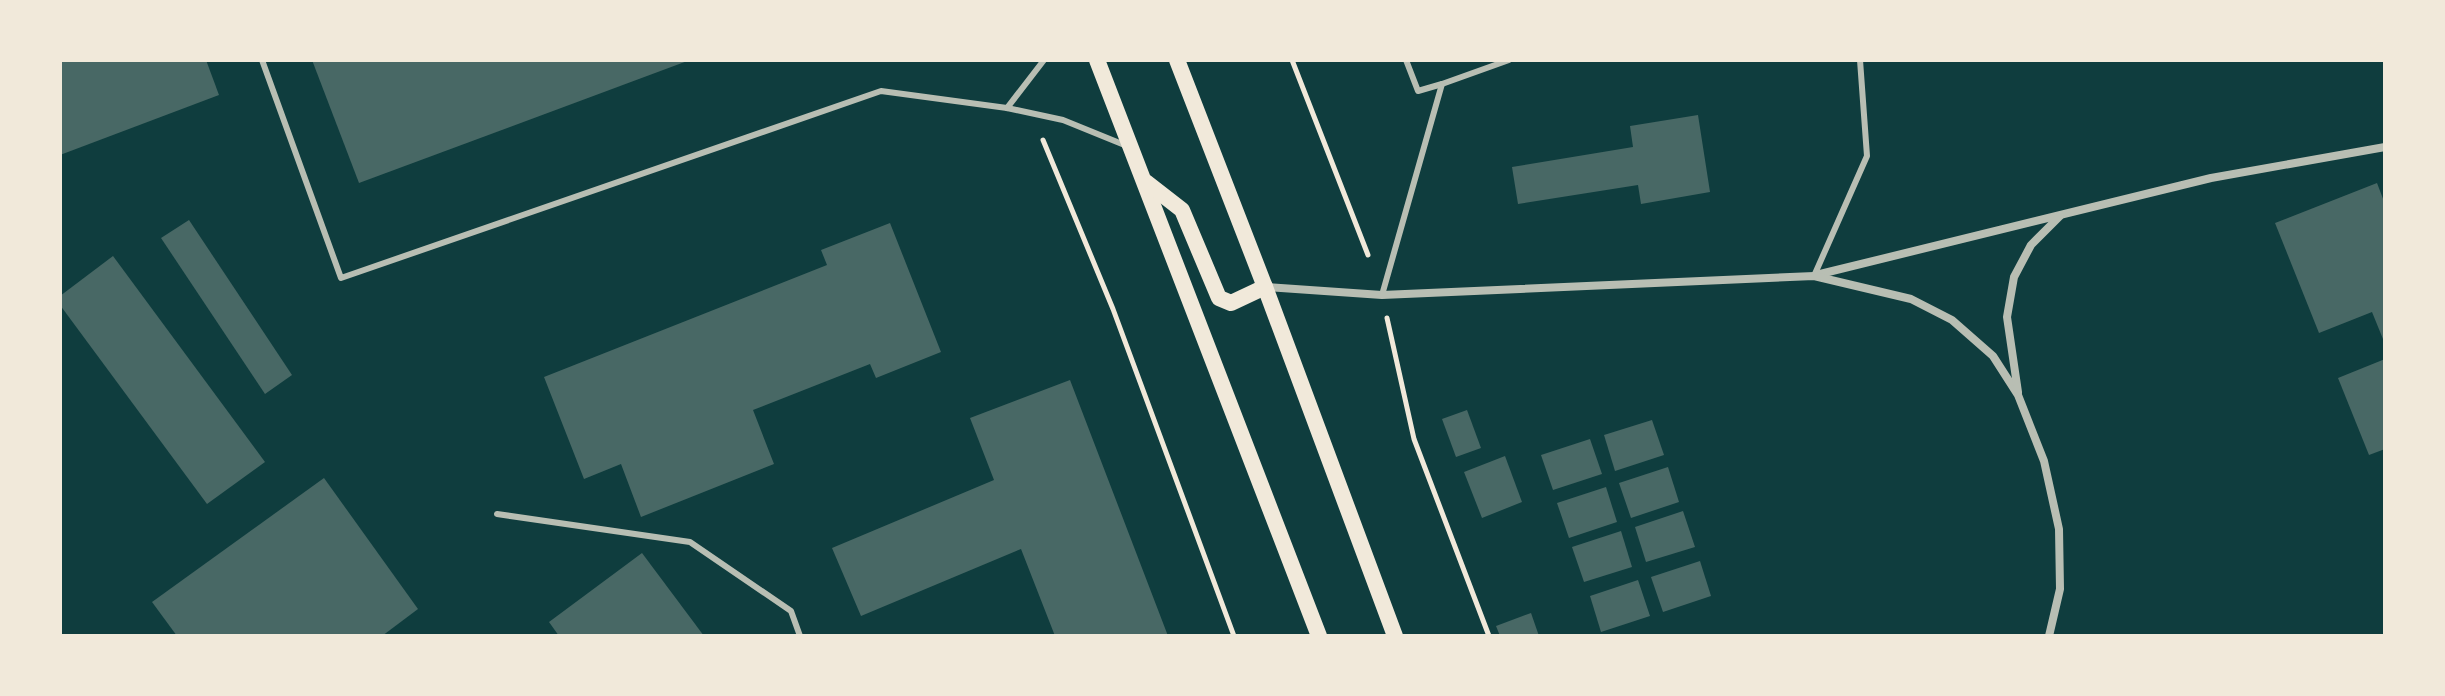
<svg xmlns="http://www.w3.org/2000/svg" width="2445" height="696" font-family="'Work Sans',sans-serif">
  <style>
    .building { fill: #486865 }
    .lines { fill: none; stroke-linecap: round; stroke-linejoin: round }
    .path { stroke: #f1e9da; stroke-width: 5 }
    .service { stroke: #b8beb3; stroke-width: 6 }
    .minor { stroke: #b8beb3; stroke-width: 8 }
    .secondary { stroke: #f1e9da; stroke-width: 16 }
  </style>
  <rect width="100%" height="100%" fill="#0f3d3e"/>
  <g class="building">
    <polygon points="60,60 206,60 219,95 60,155"/>
    <polygon points="312,60 690,60 359,183"/>
    <polygon points="1698,115 1710,192 1641,204 1638,185 1518,204 1512,167 1633,147 1630,126"/>
    <polygon points="2377,183 2385,204 2385,344 2372,312 2319,333 2275,223"/>
    <polygon points="189,220 292,375 265,394 161,238"/>
    <polygon points="890,223 941,352 876,378 870,364 753,410 774,464 641,517 621,464 584,479 544,377 827,265 821,250"/>
    <polygon points="113,256 265,462 207,504 60,305 60,296"/>
    <polygon points="2385,359 2385,449 2369,455 2338,378"/>
    <polygon points="1070,380 1168,636 1055,636 1021,549 861,616 832,548 994,480 970,418"/>
    <polygon points="1467,410 1481,448 1456,457 1442,419"/>
    <polygon points="1652,420 1664,455 1615,471 1604,435"/>
    <polygon points="1590,439 1602,474 1553,490 1541,455"/>
    <polygon points="1505,456 1522,502 1482,518 1464,472"/>
    <polygon points="1668,467 1679,502 1631,518 1619,483"/>
    <polygon points="324,478 418,609 382,636 177,636 152,602"/>
    <polygon points="1606,487 1617,522 1569,538 1557,503"/>
    <polygon points="1683,511 1695,547 1646,562 1635,527"/>
    <polygon points="1621,531 1632,567 1584,582 1572,547"/>
    <polygon points="642,553 704,636 559,636 549,622"/>
    <polygon points="1700,561 1711,596 1663,612 1651,577"/>
    <polygon points="1638,580 1650,616 1601,632 1590,596"/>
    <polygon points="1531,613 1539,636 1500,636 1496,626"/>
  </g>
  <g class="lines">
    <g class="path">
      <polyline points="1292,60 1368,255"/>
      <polyline points="1043,140 1113,309 1234,636"/>
      <polyline points="1387,318 1414,439 1489,636"/>
    </g>
    <g class="service">
      <polyline points="262,60 341,278 881,91 1007,108 1063,120 1127,146"/>
      <polyline points="1406,60 1418,91 1442,84"/>
      <polyline points="1007,108 1044,60"/>
      <polyline points="1814,276 1867,156 1860,60"/>
      <polyline points="1382,295 1442,84 1509,60"/>
      <polyline points="497,514 690,542 791,611 800,636"/>
    </g>
    <g class="minor">
      <polyline points="1816,275 2211,178 2385,147"/>
      <polyline points="1265,287 1382,295 1814,276 1911,299 1952,320 1993,356 2018,395 2044,461 2059,529 2060,589 2049,636"/>
      <polyline points="2018,392 2007,317 2014,277 2031,245 2060,216"/>
    </g>
    <g class="secondary">
      <polyline points="1097,60 1319,636"/>
      <polyline points="1177,60 1265,287 1395,636"/>
      <polyline points="1146,182 1182,210 1219,298 1231,303 1265,287"/>
    </g>
  </g>
  <rect width="2445" height="696" fill="none" stroke="#f1e9da" stroke-width="124"/>
</svg>
